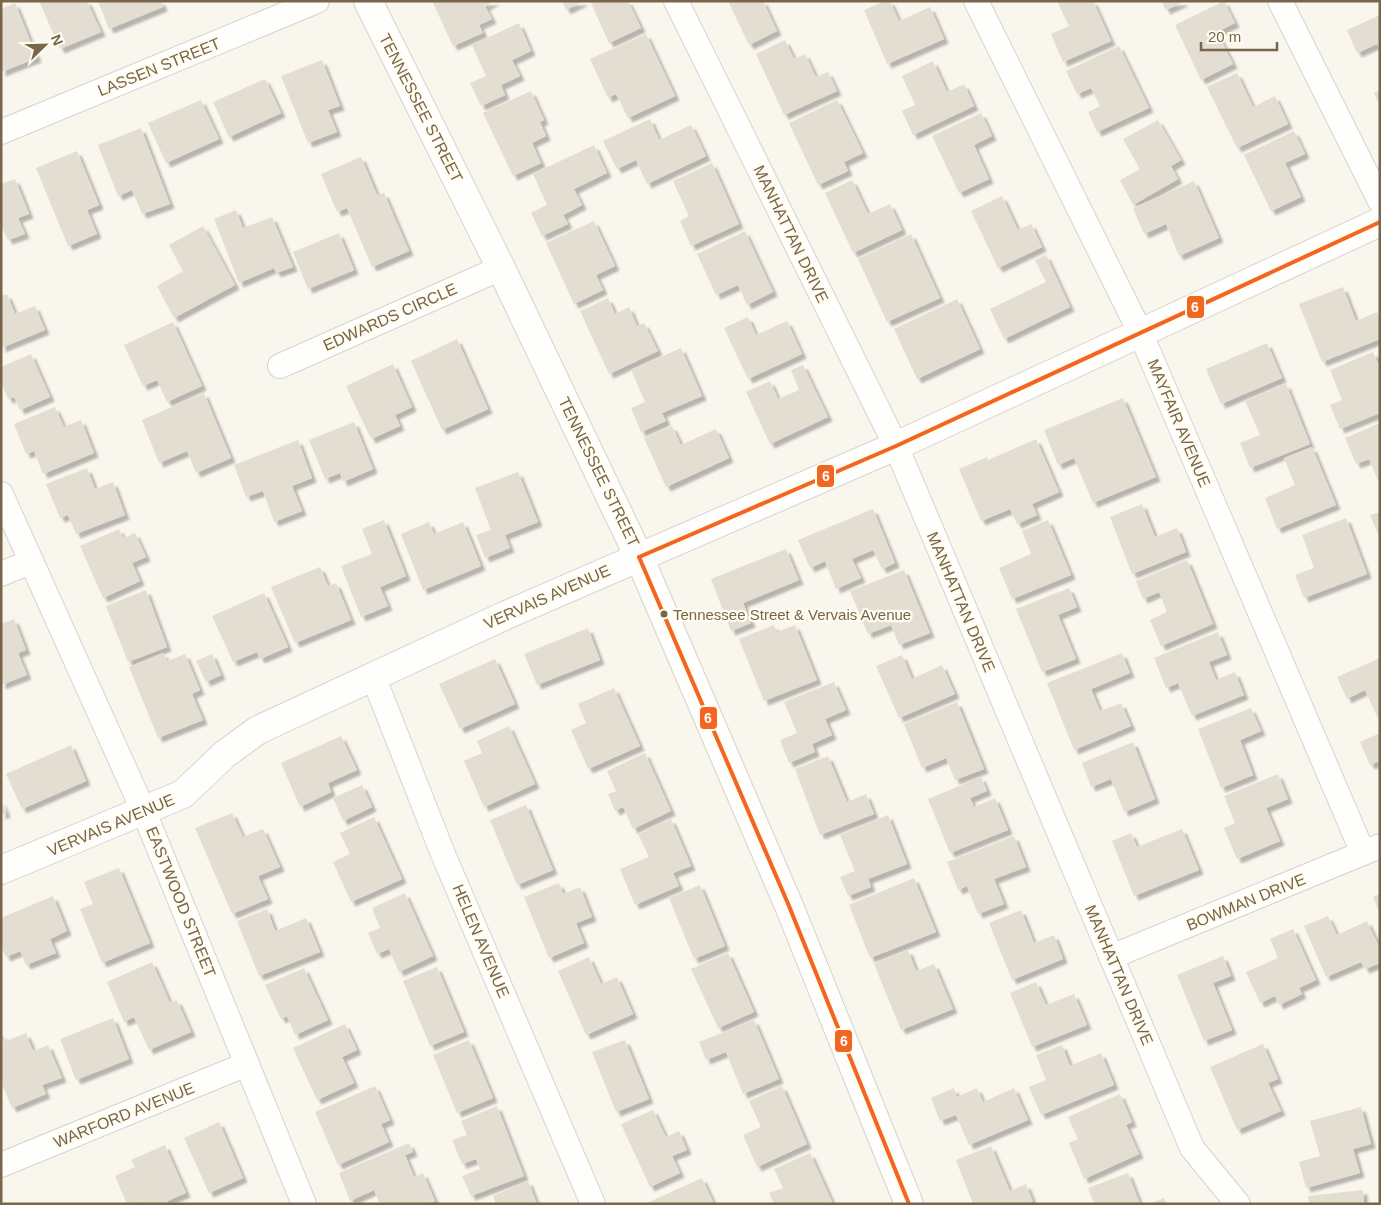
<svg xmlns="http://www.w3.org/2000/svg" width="1381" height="1205" font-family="Helvetica,sans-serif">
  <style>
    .building { fill: #e4ded2; filter: url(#shadow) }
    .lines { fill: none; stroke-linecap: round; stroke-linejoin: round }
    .minor-casing { stroke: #d8d3cc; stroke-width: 26 }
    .tertiary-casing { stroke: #d8d3cc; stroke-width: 30 }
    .secondary-casing { stroke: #d7d2c8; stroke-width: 30 }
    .minor { stroke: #fefefc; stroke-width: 24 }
    .tertiary { stroke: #fefefc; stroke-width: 28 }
    .secondary { stroke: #fefefc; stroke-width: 28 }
    .bus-1-casing { stroke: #fffcf0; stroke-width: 8 }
    .bus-1 { stroke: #f26522; stroke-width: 4 }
    .bus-dot { fill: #78654c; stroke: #fffcf0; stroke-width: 2 }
    .labels { text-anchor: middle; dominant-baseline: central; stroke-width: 4.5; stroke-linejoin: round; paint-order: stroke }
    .bus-label { font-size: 15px; fill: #78654c; stroke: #fffcf0; text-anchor: start }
    .street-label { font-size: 16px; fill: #78654c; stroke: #fffcf0 }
    .line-badge { stroke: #fffcf0; stroke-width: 2 }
    .badge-label { font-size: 14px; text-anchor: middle; font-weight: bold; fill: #fff }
  </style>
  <defs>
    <filter id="shadow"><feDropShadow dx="4.5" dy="4.5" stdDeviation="1" flood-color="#0004"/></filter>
  </defs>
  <rect width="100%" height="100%" fill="#f9f6ee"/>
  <g class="building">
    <polygon points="39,1 87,1 101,32 60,49"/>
    <polygon points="98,1 161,1 163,7 109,29"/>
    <polygon points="432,1 495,1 485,6 492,19 479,25 483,33 453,46"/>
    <polygon points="562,1 584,1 566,10"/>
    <polygon points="590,1 628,1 641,28 609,43"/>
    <polygon points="728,1 763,1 777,31 749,45"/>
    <polygon points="885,1 890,1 899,21 930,7 944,39 887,64 864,10"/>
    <polygon points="1057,1 1093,1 1111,41 1063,62 1051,34 1069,26"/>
    <polygon points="1161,1 1185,1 1166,10"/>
    <polygon points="1224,1 1235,23 1217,32 1233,64 1201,80 1175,25"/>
    <polygon points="15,3 37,58 1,72 1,9"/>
    <polygon points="1380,15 1380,50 1377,44 1357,53 1347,30"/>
    <polygon points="519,23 531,51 512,60 520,76 501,85 505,95 481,106 470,83 486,76 472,45"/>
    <polygon points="646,34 675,96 628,118 616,94 608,98 590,59"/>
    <polygon points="785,40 794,59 805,54 816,77 828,72 837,91 784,115 756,54"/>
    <polygon points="1119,46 1149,108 1097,132 1088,112 1100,106 1091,88 1077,94 1066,71"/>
    <polygon points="322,60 340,106 328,110 337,132 308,143 281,76"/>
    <polygon points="933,61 947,92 964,84 974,106 913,135 902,111 915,105 902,76"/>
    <polygon points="1237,73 1253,107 1275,96 1288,124 1237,148 1207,87"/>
    <polygon points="265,79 281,113 229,137 213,102"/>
    <polygon points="1380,90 1380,105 1374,93"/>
    <polygon points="531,91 544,120 540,122 546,136 532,143 541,163 513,176 483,113"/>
    <polygon points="201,100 219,139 166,163 148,123"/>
    <polygon points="837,100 863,153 844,162 848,171 818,185 789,123"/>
    <polygon points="981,113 992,136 974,145 989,179 959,193 932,136"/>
    <polygon points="650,119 659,140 691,125 706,156 647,184 636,160 617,169 603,141"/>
    <polygon points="1158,120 1181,160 1171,166 1178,179 1133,205 1120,180 1140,169 1123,139"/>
    <polygon points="141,128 170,204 142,214 132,190 118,196 98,145"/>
    <polygon points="1294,131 1305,154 1285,163 1301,197 1271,211 1244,155"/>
    <polygon points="594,145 607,173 574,189 582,205 563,215 568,224 542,236 531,213 547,205 533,174"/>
    <polygon points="77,151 99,205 87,210 97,234 68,246 36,168"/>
    <polygon points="361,157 377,195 384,193 409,251 372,267 347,208 337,212 321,174"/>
    <polygon points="712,163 739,224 691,246 680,221 689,216 673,181"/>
    <polygon points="15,179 29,214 18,218 25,234 8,240 1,226 1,184"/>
    <polygon points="852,180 868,214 890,204 902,230 853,253 825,193"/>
    <polygon points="1194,181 1219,238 1179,256 1166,224 1144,234 1133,208"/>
    <polygon points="1002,196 1018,230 1031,224 1042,247 998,268 971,211"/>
    <polygon points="236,210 243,228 272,217 293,267 276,273 274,268 239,283 214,219"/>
    <polygon points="594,221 615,266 596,275 603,290 574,304 546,243"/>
    <polygon points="203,226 235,285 174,318 157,286 183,271 169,245"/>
    <polygon points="745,231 773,292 747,305 738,285 716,295 697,254"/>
    <polygon points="339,233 354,270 308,289 293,252"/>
    <polygon points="911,234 940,298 887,322 858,259"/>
    <polygon points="1046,255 1070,307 1004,339 990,309 1046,282 1035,260"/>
    <polygon points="1343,287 1356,321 1377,312 1380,319 1380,339 1322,362 1299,304"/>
    <polygon points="7,294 15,314 35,306 45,330 1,348 1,296"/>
    <polygon points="608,298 615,314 629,307 637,326 644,323 658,351 609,374 580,311"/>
    <polygon points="957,299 980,349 917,379 894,329"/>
    <polygon points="748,317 756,335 787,321 802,354 748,379 724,328"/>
    <polygon points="173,322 202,386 167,402 157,380 143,386 124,345"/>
    <polygon points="457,339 488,409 442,430 411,361"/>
    <polygon points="1267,343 1282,378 1221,404 1206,369"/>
    <polygon points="681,348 702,396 662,413 666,421 641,432 631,408 645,402 631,370"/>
    <polygon points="1373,352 1380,368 1380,413 1340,429 1330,405 1342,400 1330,370"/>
    <polygon points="31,354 50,397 20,410 14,397 8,399 1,383 1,367"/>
    <polygon points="393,364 412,407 395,415 400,426 371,439 346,386"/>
    <polygon points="803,365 828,417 770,444 746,392 770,381 778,399 799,390 791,370"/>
    <polygon points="1286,384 1310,444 1250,468 1240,443 1260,435 1245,401"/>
    <polygon points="204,393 231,458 196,473 187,451 159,463 142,420"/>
    <polygon points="1123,398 1156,477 1093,503 1074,458 1058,465 1044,430"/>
    <polygon points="55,407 64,427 81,420 94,453 43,474 34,451 26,454 14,424"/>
    <polygon points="354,422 373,469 343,482 340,473 325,479 309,440"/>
    <polygon points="1380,423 1380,485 1369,459 1356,464 1345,438"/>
    <polygon points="672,426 681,445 716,429 729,458 666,487 644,438"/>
    <polygon points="1036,439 1059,492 1032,504 1037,515 1017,524 1010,509 981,521 959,469 987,457 988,460"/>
    <polygon points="298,440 312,478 292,486 302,511 274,522 263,491 246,497 234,465"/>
    <polygon points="1312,447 1336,505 1277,529 1265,498 1295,485 1284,458"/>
    <polygon points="87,468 95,489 113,482 125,515 76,534 68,515 60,518 46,484"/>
    <polygon points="518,472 538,522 505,535 510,548 485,558 476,535 491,530 475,488"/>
    <polygon points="1142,504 1155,537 1177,528 1186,552 1132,574 1110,517"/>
    <polygon points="873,509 895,563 882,569 873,550 852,559 861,578 836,589 825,561 810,568 798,540"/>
    <polygon points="1380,512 1380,539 1370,515"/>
    <polygon points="1346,518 1367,574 1304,598 1295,575 1314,568 1302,535"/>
    <polygon points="384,520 406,576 380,587 388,606 361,617 341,566 372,554 362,529"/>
    <polygon points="1048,520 1071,575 1012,599 999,568 1031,554 1022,531"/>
    <polygon points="429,522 434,534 463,522 481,566 423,590 401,534"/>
    <polygon points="119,529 123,538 135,533 146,557 132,563 140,581 103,598 80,546"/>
    <polygon points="786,549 799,580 743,603 751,623 731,631 711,579"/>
    <polygon points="1187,560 1213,624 1161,646 1150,620 1167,612 1159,592 1143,599 1136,581"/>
    <polygon points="320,567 328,586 336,583 351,620 295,643 271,587"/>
    <polygon points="904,570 930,633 899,645 891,625 868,634 850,591"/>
    <polygon points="1069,588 1077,607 1058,615 1076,659 1042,672 1016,609"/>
    <polygon points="146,590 167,647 128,662 106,606"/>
    <polygon points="264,593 288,647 260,659 257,652 233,662 212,616"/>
    <polygon points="14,619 26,650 18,653 27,675 1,685 1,624"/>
    <polygon points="774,625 777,632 795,625 817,680 764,701 739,639"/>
    <polygon points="588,628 600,660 537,685 524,654"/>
    <polygon points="1218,632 1227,655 1209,662 1216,680 1235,672 1244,695 1192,716 1178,683 1166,688 1154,658"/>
    <polygon points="163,653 167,661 185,654 200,690 192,694 203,720 158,738 129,667"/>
    <polygon points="1122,653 1130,673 1091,689 1100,711 1121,703 1131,726 1074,750 1047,683"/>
    <polygon points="212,654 221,675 206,682 196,661"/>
    <polygon points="902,655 912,679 942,665 955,694 899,718 876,666"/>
    <polygon points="1380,658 1380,723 1365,690 1347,699 1337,677"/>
    <polygon points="495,659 515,704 460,729 439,684"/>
    <polygon points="834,682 846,710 825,719 832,735 812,744 815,752 789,763 780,740 797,733 784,702"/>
    <polygon points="614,688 640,746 588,769 571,730 586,723 578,704"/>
    <polygon points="957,702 984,769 955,780 946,758 922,768 904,724"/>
    <polygon points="1251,708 1261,731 1240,740 1253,775 1221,788 1198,729"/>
    <polygon points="509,726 535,784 484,807 464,761 482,753 477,741"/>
    <polygon points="1380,733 1380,761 1370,765 1360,742"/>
    <polygon points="341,736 357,770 328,783 331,792 300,807 281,763"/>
    <polygon points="1133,742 1155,799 1124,812 1111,779 1091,787 1082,763"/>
    <polygon points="71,745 86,781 22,809 6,774"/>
    <polygon points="645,753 671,811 633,829 623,807 615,811 608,794 616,791 607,771"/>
    <polygon points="828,756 847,802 866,794 874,814 820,835 795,769"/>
    <polygon points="1278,774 1288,799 1266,808 1280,841 1237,859 1224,828 1235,823 1224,796"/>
    <polygon points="981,777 987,791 970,798 974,807 995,798 1008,830 950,853 928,799"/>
    <polygon points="362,785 372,807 343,821 333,798"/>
    <polygon points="1,800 6,813 1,815"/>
    <polygon points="526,805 553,870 517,885 490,820"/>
    <polygon points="232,813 243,837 263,829 280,867 258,876 268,899 232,914 195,828"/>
    <polygon points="888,815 907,864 868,879 871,887 848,896 840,877 855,871 840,835"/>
    <polygon points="374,817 402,879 351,902 333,862 350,854 340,833"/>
    <polygon points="671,819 691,866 673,873 679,886 635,905 620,869 649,857 638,834"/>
    <polygon points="1182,829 1199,870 1134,896 1112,841 1131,833 1137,847"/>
    <polygon points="1014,836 1026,867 994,879 1004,904 978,914 967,886 958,890 947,862"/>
    <polygon points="119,868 150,943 102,963 80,909 93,904 84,882"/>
    <polygon points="914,878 936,932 870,958 849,905"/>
    <polygon points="559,883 563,894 580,887 592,917 576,923 584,943 549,958 524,897"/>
    <polygon points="700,885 725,946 694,959 669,898"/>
    <polygon points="405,893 433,956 399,972 389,949 377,954 368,933 380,928 372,908"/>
    <polygon points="1380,894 1380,914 1373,897"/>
    <polygon points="53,896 67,931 50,939 56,953 26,965 20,951 6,957 1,946 1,918"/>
    <polygon points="267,909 275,931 306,918 320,952 259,976 237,921"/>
    <polygon points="1021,910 1034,943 1054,935 1063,959 1012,980 989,923"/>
    <polygon points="1328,916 1337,935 1367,921 1380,949 1380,963 1365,969 1361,962 1326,977 1304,926"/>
    <polygon points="1293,929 1316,980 1299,988 1302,994 1279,1005 1275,996 1260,1003 1246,972 1278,958 1270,939"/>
    <polygon points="908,950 916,971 934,964 953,1009 901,1030 874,964"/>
    <polygon points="728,953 754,1012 718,1028 691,969"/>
    <polygon points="1223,956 1231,976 1213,983 1232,1030 1204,1041 1177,975"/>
    <polygon points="589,957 601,984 617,977 633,1014 586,1035 558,971"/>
    <polygon points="152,962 170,1003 177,1000 191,1032 149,1050 134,1017 124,1022 107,982"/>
    <polygon points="437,967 464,1032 430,1046 403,981"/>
    <polygon points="304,968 328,1020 295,1035 287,1016 281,1019 265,985"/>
    <polygon points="1036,982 1046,1005 1074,994 1087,1025 1032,1047 1010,993"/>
    <polygon points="113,1018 129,1059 76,1080 60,1039"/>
    <polygon points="754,1020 779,1079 743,1094 726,1052 706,1060 699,1042"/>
    <polygon points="345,1024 357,1050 342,1057 354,1083 317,1100 293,1048"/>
    <polygon points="26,1033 33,1051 48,1045 62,1078 42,1085 46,1094 12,1108 1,1082 1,1036 3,1035 6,1041"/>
    <polygon points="469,1040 493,1098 457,1113 433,1055"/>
    <polygon points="625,1040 649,1099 616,1112 592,1052"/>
    <polygon points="1263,1044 1278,1079 1268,1083 1281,1111 1237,1130 1210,1067"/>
    <polygon points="1062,1045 1070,1066 1101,1053 1114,1085 1041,1115 1029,1087 1046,1080 1036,1055"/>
    <polygon points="375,1086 390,1120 381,1124 389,1142 338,1165 315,1112"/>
    <polygon points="782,1086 807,1144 757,1167 743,1135 761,1127 749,1101"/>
    <polygon points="954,1088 957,1097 977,1088 983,1102 1014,1088 1028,1120 969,1145 956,1115 940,1121 931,1098"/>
    <polygon points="1120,1094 1132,1122 1126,1125 1139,1154 1084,1179 1069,1143 1078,1139 1068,1117"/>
    <polygon points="497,1106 524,1176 471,1196 462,1176 480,1169 476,1159 462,1164 452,1140 467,1135 461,1121"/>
    <polygon points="1361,1107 1371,1144 1353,1149 1360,1173 1306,1188 1299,1162 1320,1156 1310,1121"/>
    <polygon points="653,1110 666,1137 679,1131 687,1150 672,1156 680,1173 650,1187 621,1124"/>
    <polygon points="219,1122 243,1178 209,1193 184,1138"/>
    <polygon points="409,1143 413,1152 405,1155 414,1177 423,1173 435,1201 429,1204 380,1204 374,1190 350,1201 339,1173"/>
    <polygon points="165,1145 186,1193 167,1201 168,1204 144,1204 143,1202 127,1204 115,1176 135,1167 131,1160"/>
    <polygon points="991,1146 1010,1191 1026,1184 1033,1202 973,1204 956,1160"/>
    <polygon points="810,1153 833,1204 774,1204 769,1193 783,1188 774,1169"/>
    <polygon points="1128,1173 1140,1204 1094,1204 1088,1188"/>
    <polygon points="702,1178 714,1204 645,1204"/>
    <polygon points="528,1181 537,1204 496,1204 493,1196"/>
    <polygon points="1363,1190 1364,1204 1309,1204 1308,1196"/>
    <polygon points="1164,1198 1166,1204 1150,1204"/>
  </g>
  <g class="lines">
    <defs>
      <g id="minor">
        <polyline points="676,1 896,446 1192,1148 1238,1204"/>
        <polyline points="976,1 1140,332 1363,853"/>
        <polyline points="1280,1 1380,201"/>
        <polyline points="1,132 317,1"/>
        <polyline points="280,366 501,268"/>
        <polyline points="1,494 144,812 304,1204"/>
        <polyline points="1,574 30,562"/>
        <polyline points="373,676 443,854 593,1204"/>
        <polyline points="1111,957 1380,846"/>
        <polyline points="1,1165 247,1064"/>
      </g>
      <polyline id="tertiary" points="1,870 183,794 225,754 258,730 504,616 896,446 1380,222"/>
      <polyline id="secondary" points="368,1 501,268 639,557 789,906 909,1204"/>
    </defs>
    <use href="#minor" class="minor-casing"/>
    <use href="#tertiary" class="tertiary-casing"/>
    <use href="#secondary" class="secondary-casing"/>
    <use href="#minor" class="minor"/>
    <use href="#tertiary" class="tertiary"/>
    <use href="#secondary" class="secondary"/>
    <defs>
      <g id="bus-1">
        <polyline points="639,557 896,446 1380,222"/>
        <polyline points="639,557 789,906 909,1204"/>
      </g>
    </defs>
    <use href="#bus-1" class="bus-1-casing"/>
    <use href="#bus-1" class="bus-1"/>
  </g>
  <circle class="bus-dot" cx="664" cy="614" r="4.5"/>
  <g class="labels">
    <g class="bus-label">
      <text x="673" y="614">Tennessee Street &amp; Vervais Avenue</text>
    </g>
    <g class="street-label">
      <text transform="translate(159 67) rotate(-22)">LASSEN STREET</text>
      <text transform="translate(421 108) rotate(63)">TENNESSEE STREET</text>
      <text transform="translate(791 234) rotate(64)">MANHATTAN DRIVE</text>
      <text transform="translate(390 317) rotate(-24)">EDWARDS CIRCLE</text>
      <text transform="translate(1179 423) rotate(67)">MAYFAIR AVENUE</text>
      <text transform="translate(599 472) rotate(64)">TENNESSEE STREET</text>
      <text transform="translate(547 597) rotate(-24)">VERVAIS AVENUE</text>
      <text transform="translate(961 602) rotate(67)">MANHATTAN DRIVE</text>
      <text transform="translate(111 825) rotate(-23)">VERVAIS AVENUE</text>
      <text transform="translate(181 902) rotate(68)">EASTWOOD STREET</text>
      <text transform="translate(1246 902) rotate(-22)">BOWMAN DRIVE</text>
      <text transform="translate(481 941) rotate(67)">HELEN AVENUE</text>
      <text transform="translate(1119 975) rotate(67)">MANHATTAN DRIVE</text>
      <text transform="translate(124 1115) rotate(-22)">WARFORD AVENUE</text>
    </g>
  </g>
  <g class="line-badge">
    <rect x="1186" y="295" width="19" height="24" rx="5" fill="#f26522"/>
    <rect x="816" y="464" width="19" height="24" rx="5" fill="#f26522"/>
    <rect x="699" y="706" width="19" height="24" rx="5" fill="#f26522"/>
    <rect x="834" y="1029" width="19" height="24" rx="5" fill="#f26522"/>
  </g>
  <g class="badge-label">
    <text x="1195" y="312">6</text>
    <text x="826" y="481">6</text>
    <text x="708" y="723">6</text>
    <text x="844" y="1046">6</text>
  </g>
  <rect width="1381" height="1205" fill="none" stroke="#78654c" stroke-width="5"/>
  <g transform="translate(45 45) rotate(67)" stroke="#fffcf0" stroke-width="4" paint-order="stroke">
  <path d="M0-4L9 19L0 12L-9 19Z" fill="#78654c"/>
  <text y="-8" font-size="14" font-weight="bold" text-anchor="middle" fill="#78654c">N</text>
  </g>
  <path d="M1201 42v8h76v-8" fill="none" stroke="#78654c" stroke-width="2.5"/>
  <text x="1208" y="42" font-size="15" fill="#78654c" stroke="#fffcf0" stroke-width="4" paint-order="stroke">20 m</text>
</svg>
